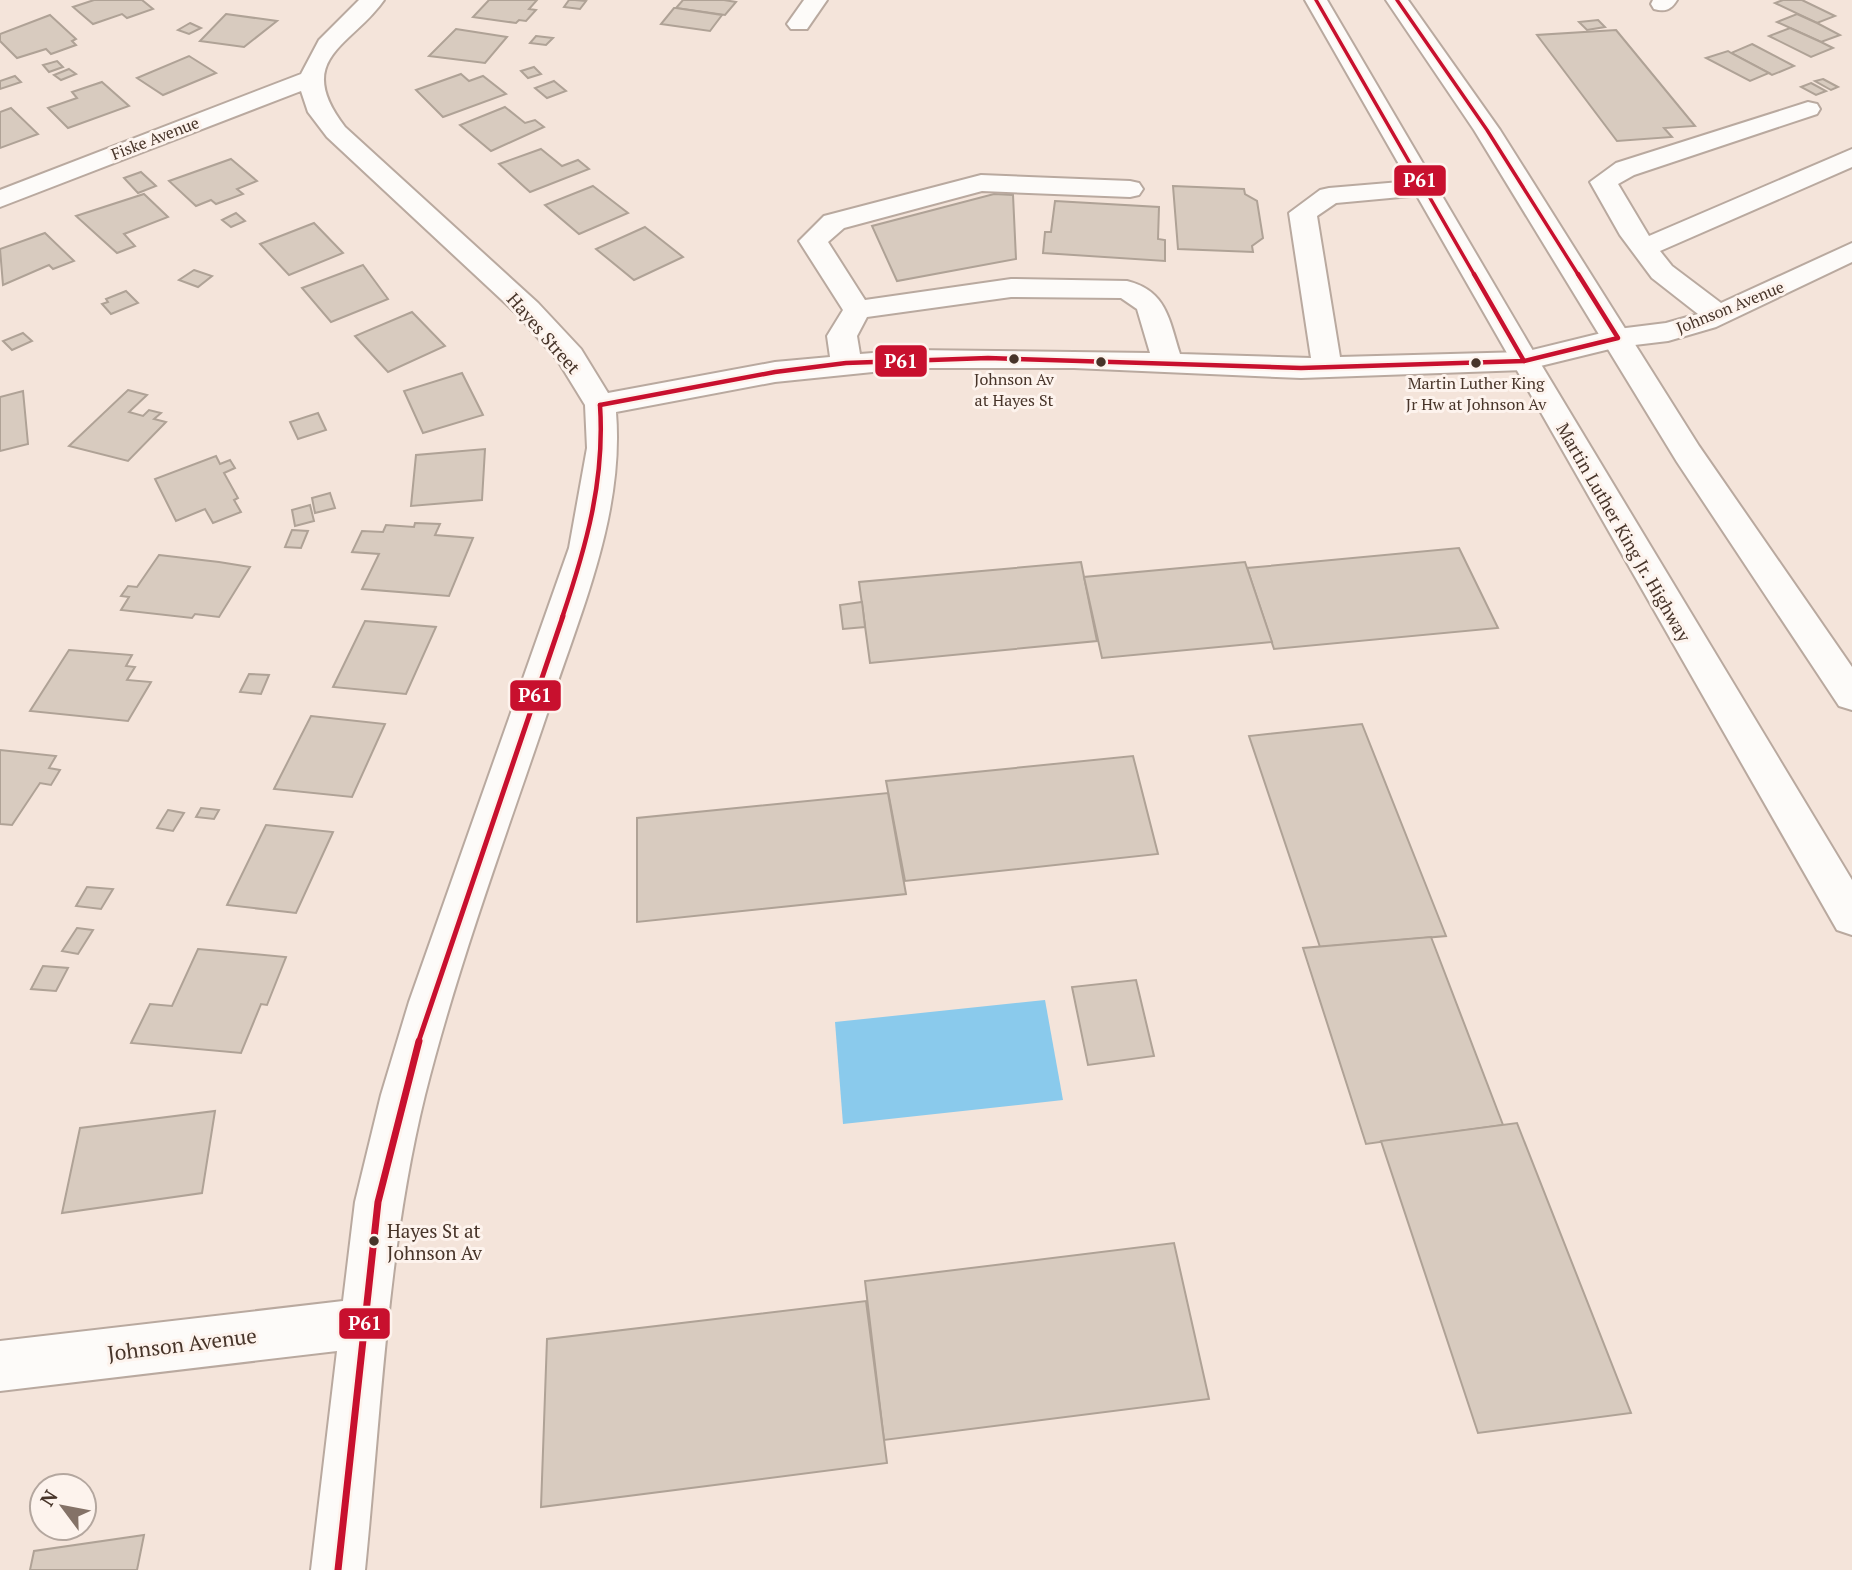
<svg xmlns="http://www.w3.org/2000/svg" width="1852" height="1570" font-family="'PT Serif',serif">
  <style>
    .water { fill: #8acaec }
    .building { fill: #d8cbbf; stroke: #afa296; stroke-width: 2 }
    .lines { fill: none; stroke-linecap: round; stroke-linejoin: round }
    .minor-casing { stroke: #b9a99f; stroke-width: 4 }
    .major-casing { stroke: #b9a99f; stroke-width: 4 }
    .minor { fill: #fdfbf9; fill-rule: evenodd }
    .major { fill: #fdfbf9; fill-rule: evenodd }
    .bus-1-far3-casing { stroke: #fdf3ed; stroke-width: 7 }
    .bus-1-far2-casing { stroke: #fdf3ed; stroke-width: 9 }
    .bus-1-far1-casing { stroke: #fdf3ed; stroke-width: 10 }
    .bus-1-casing { stroke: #fdf3ed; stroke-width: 12 }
    .bus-1-far3 { stroke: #c8102e; stroke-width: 3.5 }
    .bus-1-far2 { stroke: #c8102e; stroke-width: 4.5 }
    .bus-1-far1 { stroke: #c8102e; stroke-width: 5 }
    .bus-1 { stroke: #c8102e; stroke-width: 7 }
    .bus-dot { fill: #473429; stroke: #fdf3ed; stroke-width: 2.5 }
    .labels { text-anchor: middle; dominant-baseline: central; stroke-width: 6; stroke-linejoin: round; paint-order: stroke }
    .far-street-label { font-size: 16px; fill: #473429; stroke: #fdf3ed }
    .bus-label { font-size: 16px; fill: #473429; stroke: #fdf3ed }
    .street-label { font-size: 18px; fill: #473429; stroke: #fdf3ed }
    .near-bus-label { font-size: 19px; fill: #473429; stroke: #fdf3ed; text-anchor: start }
    .near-street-label { font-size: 21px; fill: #473429; stroke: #fdf3ed }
    .line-badge { stroke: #fdf3ed; stroke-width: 2.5 }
    .badge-label { font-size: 19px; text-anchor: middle; font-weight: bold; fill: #fff }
  </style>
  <rect width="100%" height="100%" fill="#f4e4da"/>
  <polygon class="water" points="1045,1000 1063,1100 843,1124 835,1022"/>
  <g class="building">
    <polygon points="94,0 142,0 153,9 127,18 122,14 93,24 73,7"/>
    <polygon points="489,0 537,0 529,9 536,10 526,21 519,20 516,23 473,17"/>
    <polygon points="569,0 575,0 586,1 580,9 564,7"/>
    <polygon points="683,0 724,0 736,2 725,15 676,8"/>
    <polygon points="1783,0 1802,0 1835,16 1817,23 1775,3"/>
    <polygon points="674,8 676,8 722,15 710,31 661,24"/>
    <polygon points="226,14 277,21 244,47 200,41"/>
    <polygon points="1797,14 1817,23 1840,35 1821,42 1777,22"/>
    <polygon points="50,15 76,39 72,41 76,45 51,54 46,49 17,58 0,41 0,34"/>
    <polygon points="1598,20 1605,27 1587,30 1579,22"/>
    <polygon points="190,23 201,28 189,34 178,30"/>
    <polygon points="1790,28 1821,42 1833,48 1811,57 1769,36"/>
    <polygon points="456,29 507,37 485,63 429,56"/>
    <polygon points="1616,30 1695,126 1664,128 1672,137 1617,141 1537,35"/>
    <polygon points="536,36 553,38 546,45 530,43"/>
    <polygon points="1752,44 1794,66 1772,75 1731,53"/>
    <polygon points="1728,51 1731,53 1769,73 1750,81 1706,58"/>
    <polygon points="189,56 216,73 163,95 137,78"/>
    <polygon points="57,61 63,67 49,72 43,65"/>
    <polygon points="534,67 541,74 528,78 521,71"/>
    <polygon points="69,69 76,74 61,80 54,75"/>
    <polygon points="461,74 469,81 483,76 506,94 443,117 416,90"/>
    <polygon points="15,76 21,82 0,89 0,81"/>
    <polygon points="1823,79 1838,87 1831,90 1815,81"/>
    <polygon points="554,81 566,91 547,98 535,88"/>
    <polygon points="102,82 129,106 68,128 48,108 77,98 72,92"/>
    <polygon points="1811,83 1826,91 1816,95 1801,87"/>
    <polygon points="505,107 525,123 535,120 544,127 491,151 460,125"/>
    <polygon points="11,108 38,134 0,148 0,112"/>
    <polygon points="541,149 562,166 578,160 589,169 530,192 499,164"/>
    <polygon points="231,159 257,181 237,189 243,194 216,204 211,200 196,206 169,181"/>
    <polygon points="141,172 156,186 138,193 124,178"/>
    <polygon points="593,186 628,213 579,234 545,205"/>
    <polygon points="1173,186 1244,189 1245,194 1257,201 1263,238 1252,246 1253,252 1178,249"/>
    <polygon points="144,194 168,217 124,234 135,246 117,253 76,216"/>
    <polygon points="994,194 1013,195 1016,259 897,281 872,226"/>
    <polygon points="1055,201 1159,207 1158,239 1165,240 1165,261 1043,253 1045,232 1051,232"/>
    <polygon points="236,213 245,221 231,227 222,220"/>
    <polygon points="314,223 343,253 289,275 260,244"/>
    <polygon points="645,227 683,257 634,280 596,249"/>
    <polygon points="45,233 74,261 53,269 49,265 3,285 0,249"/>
    <polygon points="363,265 388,299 331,322 302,288"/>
    <polygon points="194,270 212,276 198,287 179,280"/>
    <polygon points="126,291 138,303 111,314 102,304 108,302 106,299"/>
    <polygon points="412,312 445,346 388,372 355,336"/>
    <polygon points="23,333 32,341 12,350 3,341"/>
    <polygon points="462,373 483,415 423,433 404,391"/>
    <polygon points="128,390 147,395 129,412 143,416 149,410 161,413 154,419 166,422 128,461 69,446"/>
    <polygon points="23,391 28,444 0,451 0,397"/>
    <polygon points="318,413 326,430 298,439 290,422"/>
    <polygon points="485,449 482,500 411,506 416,455"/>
    <polygon points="216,456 220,464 230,460 235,468 224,473 238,498 234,500 241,512 213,523 205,509 176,521 155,479"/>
    <polygon points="330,493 335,508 315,513 312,498"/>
    <polygon points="310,505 314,521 295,526 292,510"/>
    <polygon points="415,523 440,524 435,535 473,538 449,596 362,589 379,554 352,552 362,531 383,532 386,525 414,527"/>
    <polygon points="292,530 308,531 301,548 285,547"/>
    <polygon points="1459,548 1498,628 1274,649 1247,568"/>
    <polygon points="159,555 219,562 250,567 219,617 195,614 192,618 121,610 129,597 121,596 128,586 137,587"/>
    <polygon points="1081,562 1097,641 870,663 859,582"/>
    <polygon points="1245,562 1272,642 1102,658 1084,577"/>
    <polygon points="862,602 865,627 843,629 840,605"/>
    <polygon points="365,621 436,627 406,694 333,687"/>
    <polygon points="69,650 132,655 126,666 135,667 127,680 151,682 128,721 30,711"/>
    <polygon points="249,674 269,675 261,694 240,692"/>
    <polygon points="311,716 385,724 352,797 274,789"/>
    <polygon points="1362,724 1446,936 1320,947 1249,736"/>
    <polygon points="0,750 56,756 49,768 60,770 51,785 40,783 12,825 0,824"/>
    <polygon points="1133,756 1158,854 905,881 886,781"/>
    <polygon points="888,793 906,894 637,922 637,818"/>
    <polygon points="201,808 219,810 214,819 196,817"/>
    <polygon points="168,810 184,813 173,831 157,828"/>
    <polygon points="266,825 333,832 296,913 227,905"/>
    <polygon points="87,887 113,889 101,909 76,906"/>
    <polygon points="77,928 93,930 78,954 62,951"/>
    <polygon points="1431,937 1503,1125 1366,1144 1303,948"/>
    <polygon points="198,949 286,957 267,1005 261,1004 241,1053 131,1043 150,1004 172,1006"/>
    <polygon points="43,966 68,968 56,991 31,989"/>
    <polygon points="1136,980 1154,1056 1088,1065 1072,987"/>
    <polygon points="215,1111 202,1193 62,1213 80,1128"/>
    <polygon points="1517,1123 1631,1413 1478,1433 1381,1141"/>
    <polygon points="1174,1243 1209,1399 884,1440 865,1281"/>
    <polygon points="866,1301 887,1463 541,1507 547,1339"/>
    <polygon points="144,1535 137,1570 30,1570 34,1551"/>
  </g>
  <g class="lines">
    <defs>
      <g id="minor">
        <path d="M 359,0 L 384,0 C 352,46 292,58 345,127 L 538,303 L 581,349 L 608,393 L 775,362 L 830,357 L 827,336 L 843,310 L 799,241 L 824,216 L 981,175 L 1130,181 L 1139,183 L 1143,189 L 1139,195 L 1130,197 L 982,191 L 844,228 L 828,242 L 865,300 L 1011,279 L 1127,281 C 1167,291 1169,320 1180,354 L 1311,358 L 1289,213 L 1320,190 L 1329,188 L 1424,180 L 1433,182 L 1437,188 L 1433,194 L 1336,203 L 1317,216 L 1340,357 L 1524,352 L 1618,329 L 1666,323 L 1698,314 L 1652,278 L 1620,235 L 1590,182 L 1616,163 L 1808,102 L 1817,104 L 1820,109 L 1817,114 L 1634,175 L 1618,184 L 1649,236 L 1852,149 L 1852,167 L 1660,251 L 1672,266 L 1721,303 L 1852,243 L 1852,262 L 1716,327 L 1668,341 L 1618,347 L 1524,370 L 1301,378 L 1074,368 L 912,368 L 775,382 L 616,412 C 624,510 584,604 553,696 C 509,828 459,960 425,1095 C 387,1250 381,1412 365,1570 L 311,1570 L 337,1351 L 0,1391 L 0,1341 L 343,1301 L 355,1202 L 381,1095 L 409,1002 L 569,548 L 587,448 L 585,405 L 558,361 L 518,315 L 327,137 L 308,112 L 301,91 L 0,207 L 0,190 L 301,74 L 319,40 ZM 1011,297 L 1121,298 L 1137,309 L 1150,353 L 912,350 L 860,354 L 857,336 L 867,317 Z"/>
        <polygon points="804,0 827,0 807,29 791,29 787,24"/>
        <path d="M 1653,0 L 1677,0 C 1671,10 1665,12 1654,9 L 1651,4 Z"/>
      </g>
      <g id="major">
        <polygon points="1305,0 1327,0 1539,361 1852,880 1852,935 1837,930"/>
        <polygon points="1386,0 1408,0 1500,130 1699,446 1852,667 1852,710 1839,706 1677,462 1474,130"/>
      </g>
    </defs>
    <use href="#minor" class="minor-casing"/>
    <use href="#major" class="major-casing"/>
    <use href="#minor" class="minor"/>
    <use href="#major" class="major"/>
    <defs>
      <g id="bus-1-far3">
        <polyline points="1316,0 1475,276"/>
        <polyline points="1397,0 1487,130 1579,276"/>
      </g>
      <g id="bus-1-far2">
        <polyline points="1474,274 1524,361"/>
        <polyline points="600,405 775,372 846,363 988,358 1301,368 1524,361 1618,338 1578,274"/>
        <path d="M 562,618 C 586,547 605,481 600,405"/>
      </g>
      <polyline id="bus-1-far1" points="418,1043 563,616"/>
      <polyline id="bus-1" points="338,1570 378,1202 419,1041"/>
    </defs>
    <use href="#bus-1-far3" class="bus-1-far3-casing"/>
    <use href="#bus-1-far2" class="bus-1-far2-casing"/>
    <use href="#bus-1-far1" class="bus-1-far1-casing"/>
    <use href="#bus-1" class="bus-1-casing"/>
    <use href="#bus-1-far3" class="bus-1-far3"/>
    <use href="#bus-1-far2" class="bus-1-far2"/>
    <use href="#bus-1-far1" class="bus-1-far1"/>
    <use href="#bus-1" class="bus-1"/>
  </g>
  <g class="bus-dot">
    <circle cx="1014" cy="359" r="6"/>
    <circle cx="1101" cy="362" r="6"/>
    <circle cx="1476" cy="363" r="6"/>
    <circle cx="374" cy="1241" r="6"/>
  </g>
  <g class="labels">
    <g class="far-street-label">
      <text transform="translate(155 138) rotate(-21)">Fiske Avenue</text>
      <text transform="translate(1730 307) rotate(-22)">Johnson Avenue</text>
    </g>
    <g class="bus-label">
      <text x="1014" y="379">Johnson Av<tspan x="1014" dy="21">at Hayes St</tspan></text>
      <text x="1476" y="383">Martin Luther King<tspan x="1476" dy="21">Jr Hw at Johnson Av</tspan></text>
    </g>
    <g class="street-label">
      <text transform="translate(544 333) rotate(49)">Hayes Street</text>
      <text transform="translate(1624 532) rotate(60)">Martin Luther King Jr. Highway</text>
    </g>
    <g class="near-bus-label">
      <text x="387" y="1230">Hayes St at<tspan x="387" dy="22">Johnson Av</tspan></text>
    </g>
    <g class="near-street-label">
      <text transform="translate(182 1344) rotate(-7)">Johnson Avenue</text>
    </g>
  </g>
  <g class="line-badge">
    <rect x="1393" y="164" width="54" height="33" rx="7" fill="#c8102e"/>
    <rect x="874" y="344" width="54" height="34" rx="7" fill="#c8102e"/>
    <rect x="509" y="679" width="53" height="33" rx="7" fill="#c8102e"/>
    <rect x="338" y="1307" width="53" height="33" rx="7" fill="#c8102e"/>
  </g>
  <g class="badge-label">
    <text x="1420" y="187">P61</text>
    <text x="901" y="368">P61</text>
    <text x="535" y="702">P61</text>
    <text x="365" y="1330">P61</text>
  </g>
  <g transform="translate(63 1507) rotate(302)"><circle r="33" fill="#fdf3ed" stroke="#b4a79f" stroke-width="2"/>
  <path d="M0-5L12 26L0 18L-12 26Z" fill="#847267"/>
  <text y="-10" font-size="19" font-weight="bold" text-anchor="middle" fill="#473429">N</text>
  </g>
</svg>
